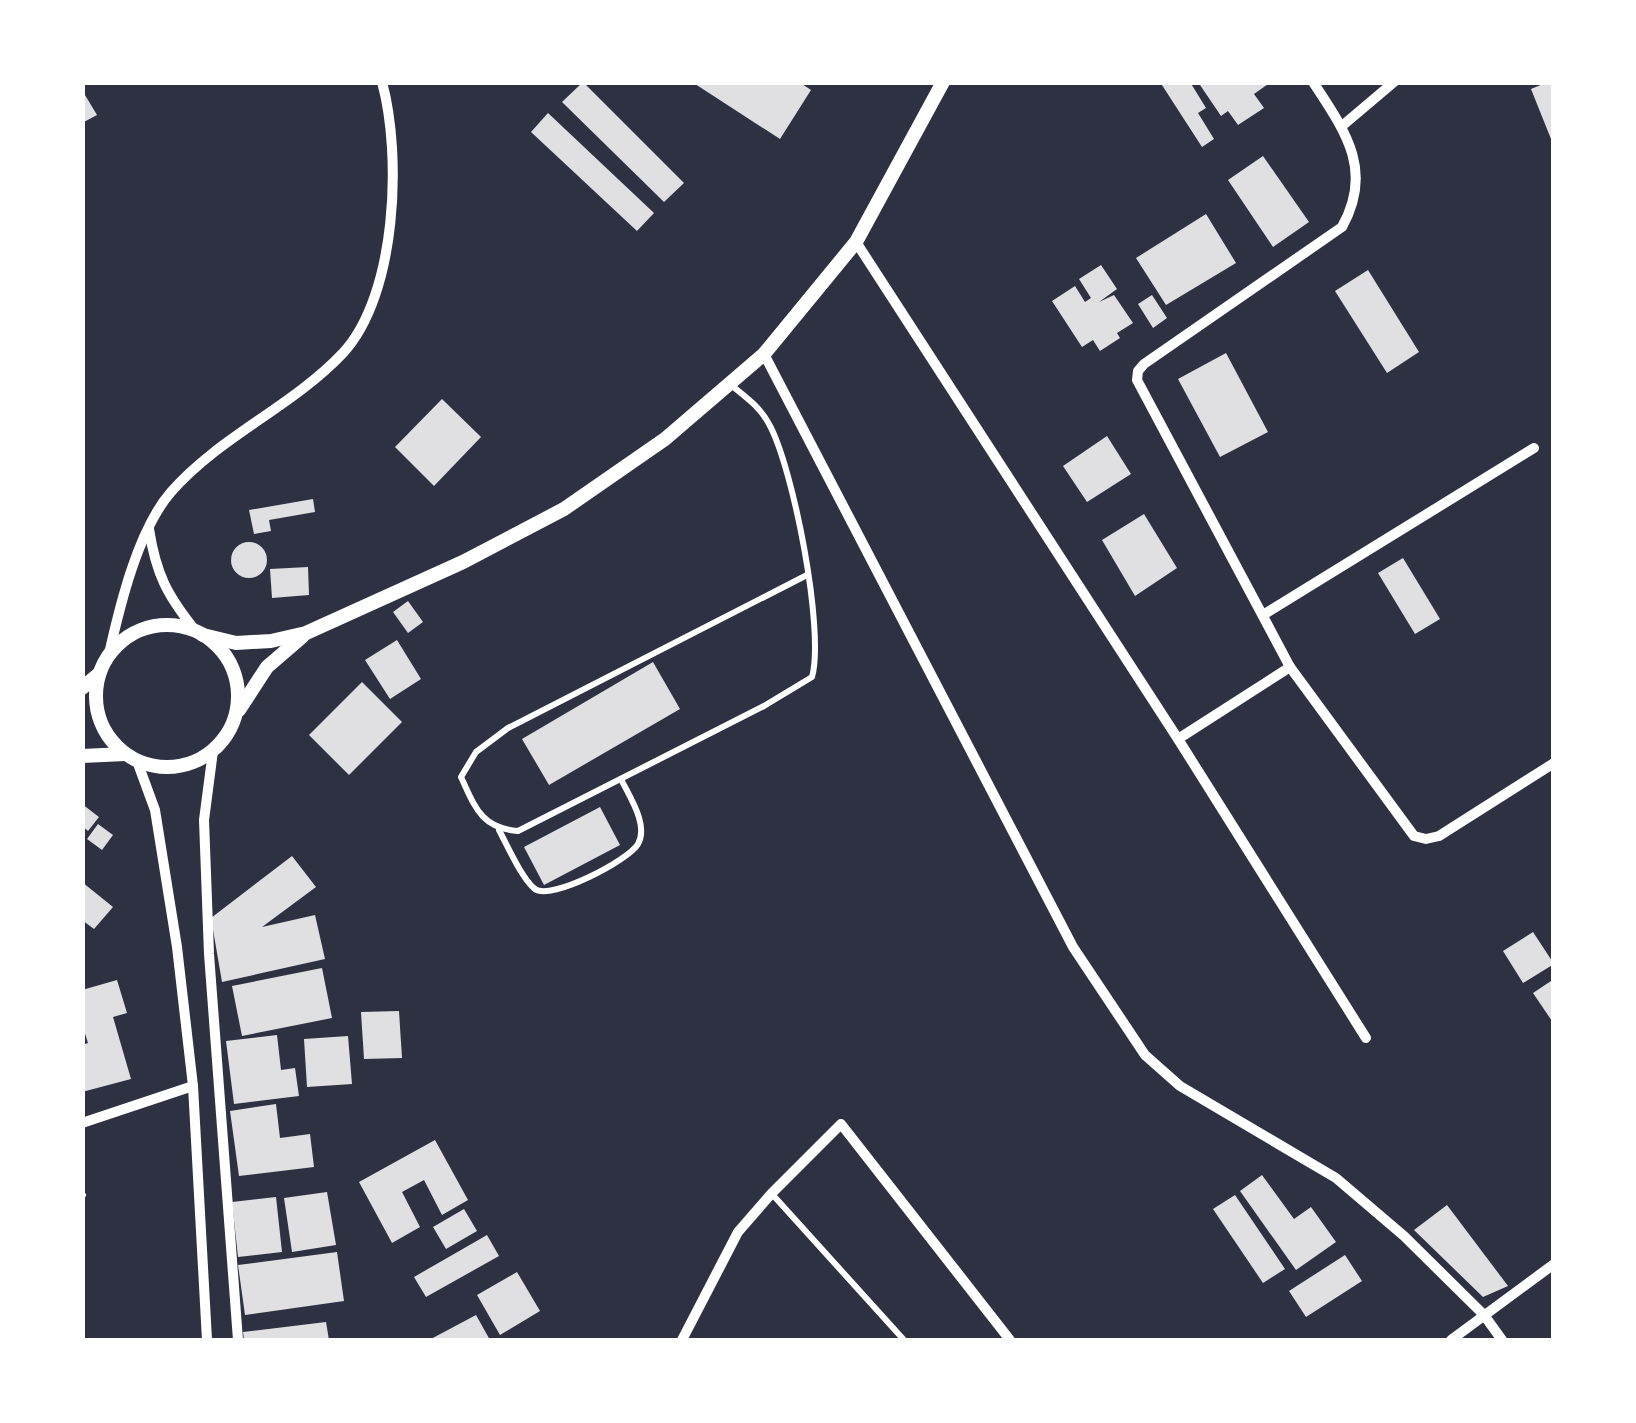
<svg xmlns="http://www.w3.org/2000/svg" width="1636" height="1423" font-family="Rubik,sans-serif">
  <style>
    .building { fill: #e0e0e3 }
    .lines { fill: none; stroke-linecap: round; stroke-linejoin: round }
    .service { stroke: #fff; stroke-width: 6 }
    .minor { stroke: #fff; stroke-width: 10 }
    .tertiary { stroke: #fff; stroke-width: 14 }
  </style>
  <rect width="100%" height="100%" fill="#2d3142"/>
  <g class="building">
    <polygon points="583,82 684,183 664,202 562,102"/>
    <polygon points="692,82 799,82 811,90 780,139"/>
    <polygon points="1160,82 1190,82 1206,108 1198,113 1214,139 1202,147"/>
    <polygon points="1198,82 1271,82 1254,94 1264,108 1238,125 1228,111 1221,116"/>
    <polygon points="1548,82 1554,82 1553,144 1531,89"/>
    <polygon points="82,90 97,115 82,123"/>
    <polygon points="548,113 654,213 637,231 531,132"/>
    <polygon points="1263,156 1309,222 1273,247 1228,180"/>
    <polygon points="1206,214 1236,263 1166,305 1136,258"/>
    <polygon points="1101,265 1117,289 1099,302 1114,295 1133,323 1117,333 1120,338 1100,351 1093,340 1082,347 1052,301 1075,286 1085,302 1091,298 1079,279"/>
    <polygon points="1368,270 1419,352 1387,373 1335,291"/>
    <polygon points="1152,295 1167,318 1153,328 1138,304"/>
    <polygon points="1226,353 1268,432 1220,457 1178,379"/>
    <polygon points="442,399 481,437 434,486 395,447"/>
    <polygon points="1107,436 1131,474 1087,502 1063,466"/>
    <polygon points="313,499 315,512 269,520 271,531 254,534 249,510"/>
    <polygon points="1144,514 1177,568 1135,596 1102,540"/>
    <circle cx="249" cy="560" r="18"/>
    <polygon points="1403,558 1440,619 1415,634 1378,573"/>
    <polygon points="308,567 309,595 272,598 270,569"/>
    <polygon points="408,601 423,622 408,633 393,612"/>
    <polygon points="397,640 421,679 390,699 365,660"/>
    <polygon points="653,662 680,709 549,785 522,739"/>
    <polygon points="362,682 402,722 349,775 309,735"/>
    <polygon points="82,804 99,817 88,831 82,826"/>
    <polygon points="600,807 620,845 544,885 524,847"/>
    <polygon points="98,824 113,835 102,850 87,839"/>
    <polygon points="292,856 316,887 262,927 315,915 325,959 222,982 211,918"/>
    <polygon points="82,882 113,907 94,929 82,920"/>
    <polygon points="1533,932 1554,964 1523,983 1503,951"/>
    <polygon points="322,968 332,1018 242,1036 232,986"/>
    <polygon points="1554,979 1554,1024 1533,993"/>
    <polygon points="117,980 127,1013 113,1017 131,1079 82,1092 82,1045 88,1043 82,1024 82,990"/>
    <polygon points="399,1011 402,1058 364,1059 361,1012"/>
    <polygon points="277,1035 281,1070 295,1068 299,1096 234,1104 226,1041"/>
    <polygon points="348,1036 352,1084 307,1087 304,1039"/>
    <polygon points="276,1104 280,1138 310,1134 314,1167 239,1176 230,1111"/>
    <polygon points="435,1140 468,1200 442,1215 424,1180 402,1192 420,1227 392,1243 359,1182"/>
    <polygon points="1262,1175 1294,1219 1311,1207 1336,1242 1296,1270 1240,1191"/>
    <polygon points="327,1192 336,1245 292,1252 284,1198"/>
    <polygon points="1235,1195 1285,1269 1263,1283 1213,1209"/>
    <polygon points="276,1197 282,1252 238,1257 232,1202"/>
    <polygon points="1447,1205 1508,1286 1483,1297 1414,1230"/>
    <polygon points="464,1209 477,1231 446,1249 433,1227"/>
    <polygon points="487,1235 499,1256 426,1297 414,1277"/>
    <polygon points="337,1252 344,1301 245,1315 238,1265"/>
    <polygon points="1345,1255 1362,1281 1306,1317 1289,1291"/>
    <polygon points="517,1272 540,1311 500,1335 477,1295"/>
    <polygon points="476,1315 490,1340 429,1340"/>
    <polygon points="326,1322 329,1340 244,1340 243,1332"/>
  </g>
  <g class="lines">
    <g class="service">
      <path d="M 731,385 C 746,397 760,407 769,424 C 793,467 825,631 812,677 L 764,706 L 518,831 C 481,828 475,807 461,777 L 476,752 L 508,728 L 807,575"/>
      <path d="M 499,830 C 507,845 522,879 535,889 C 551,901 629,860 638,844 C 649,825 629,796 621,779"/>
      <polyline points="772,1194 904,1340"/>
      <polyline points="82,1196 83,1195"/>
    </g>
    <g class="minor">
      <path d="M 1313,82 C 1345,131 1374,170 1342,227 L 1144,364 L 1138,371 L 1137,380 L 1290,667 L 1414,836 L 1426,839 L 1439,836 L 1554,763"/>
      <polyline points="1342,126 1394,82"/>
      <polyline points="856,242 1178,739 1366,1038"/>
      <polyline points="764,354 1073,947 1145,1055 1180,1086 1336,1178 1404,1236 1484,1315 1502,1340"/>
      <path d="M 149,529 C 156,574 167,595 195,630"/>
      <polyline points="1263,615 1534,448"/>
      <path d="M 109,654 C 120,605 138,530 171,492 C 220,436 292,407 343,353 C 397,295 402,155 382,82"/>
      <polyline points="1178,739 1290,667"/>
      <polyline points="213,751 204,820 209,954 238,1340"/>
      <polyline points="137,761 155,810 177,947 193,1086 207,1340"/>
      <polyline points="82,1123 193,1086"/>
      <polyline points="682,1340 738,1232 771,1194 841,1124 1010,1340"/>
      <polyline points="1451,1340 1554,1264"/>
    </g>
    <g class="tertiary">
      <circle cx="167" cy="696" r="71"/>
      <polyline points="203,635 236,643 271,641 306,633 463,562 564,509 665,439 764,354 856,242 943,82"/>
      <polyline points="82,688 99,674"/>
      <polyline points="239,710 267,667 303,636"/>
      <polyline points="82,756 125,754"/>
    </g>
  </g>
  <rect width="1636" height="1423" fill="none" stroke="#ffffff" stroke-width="170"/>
</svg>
